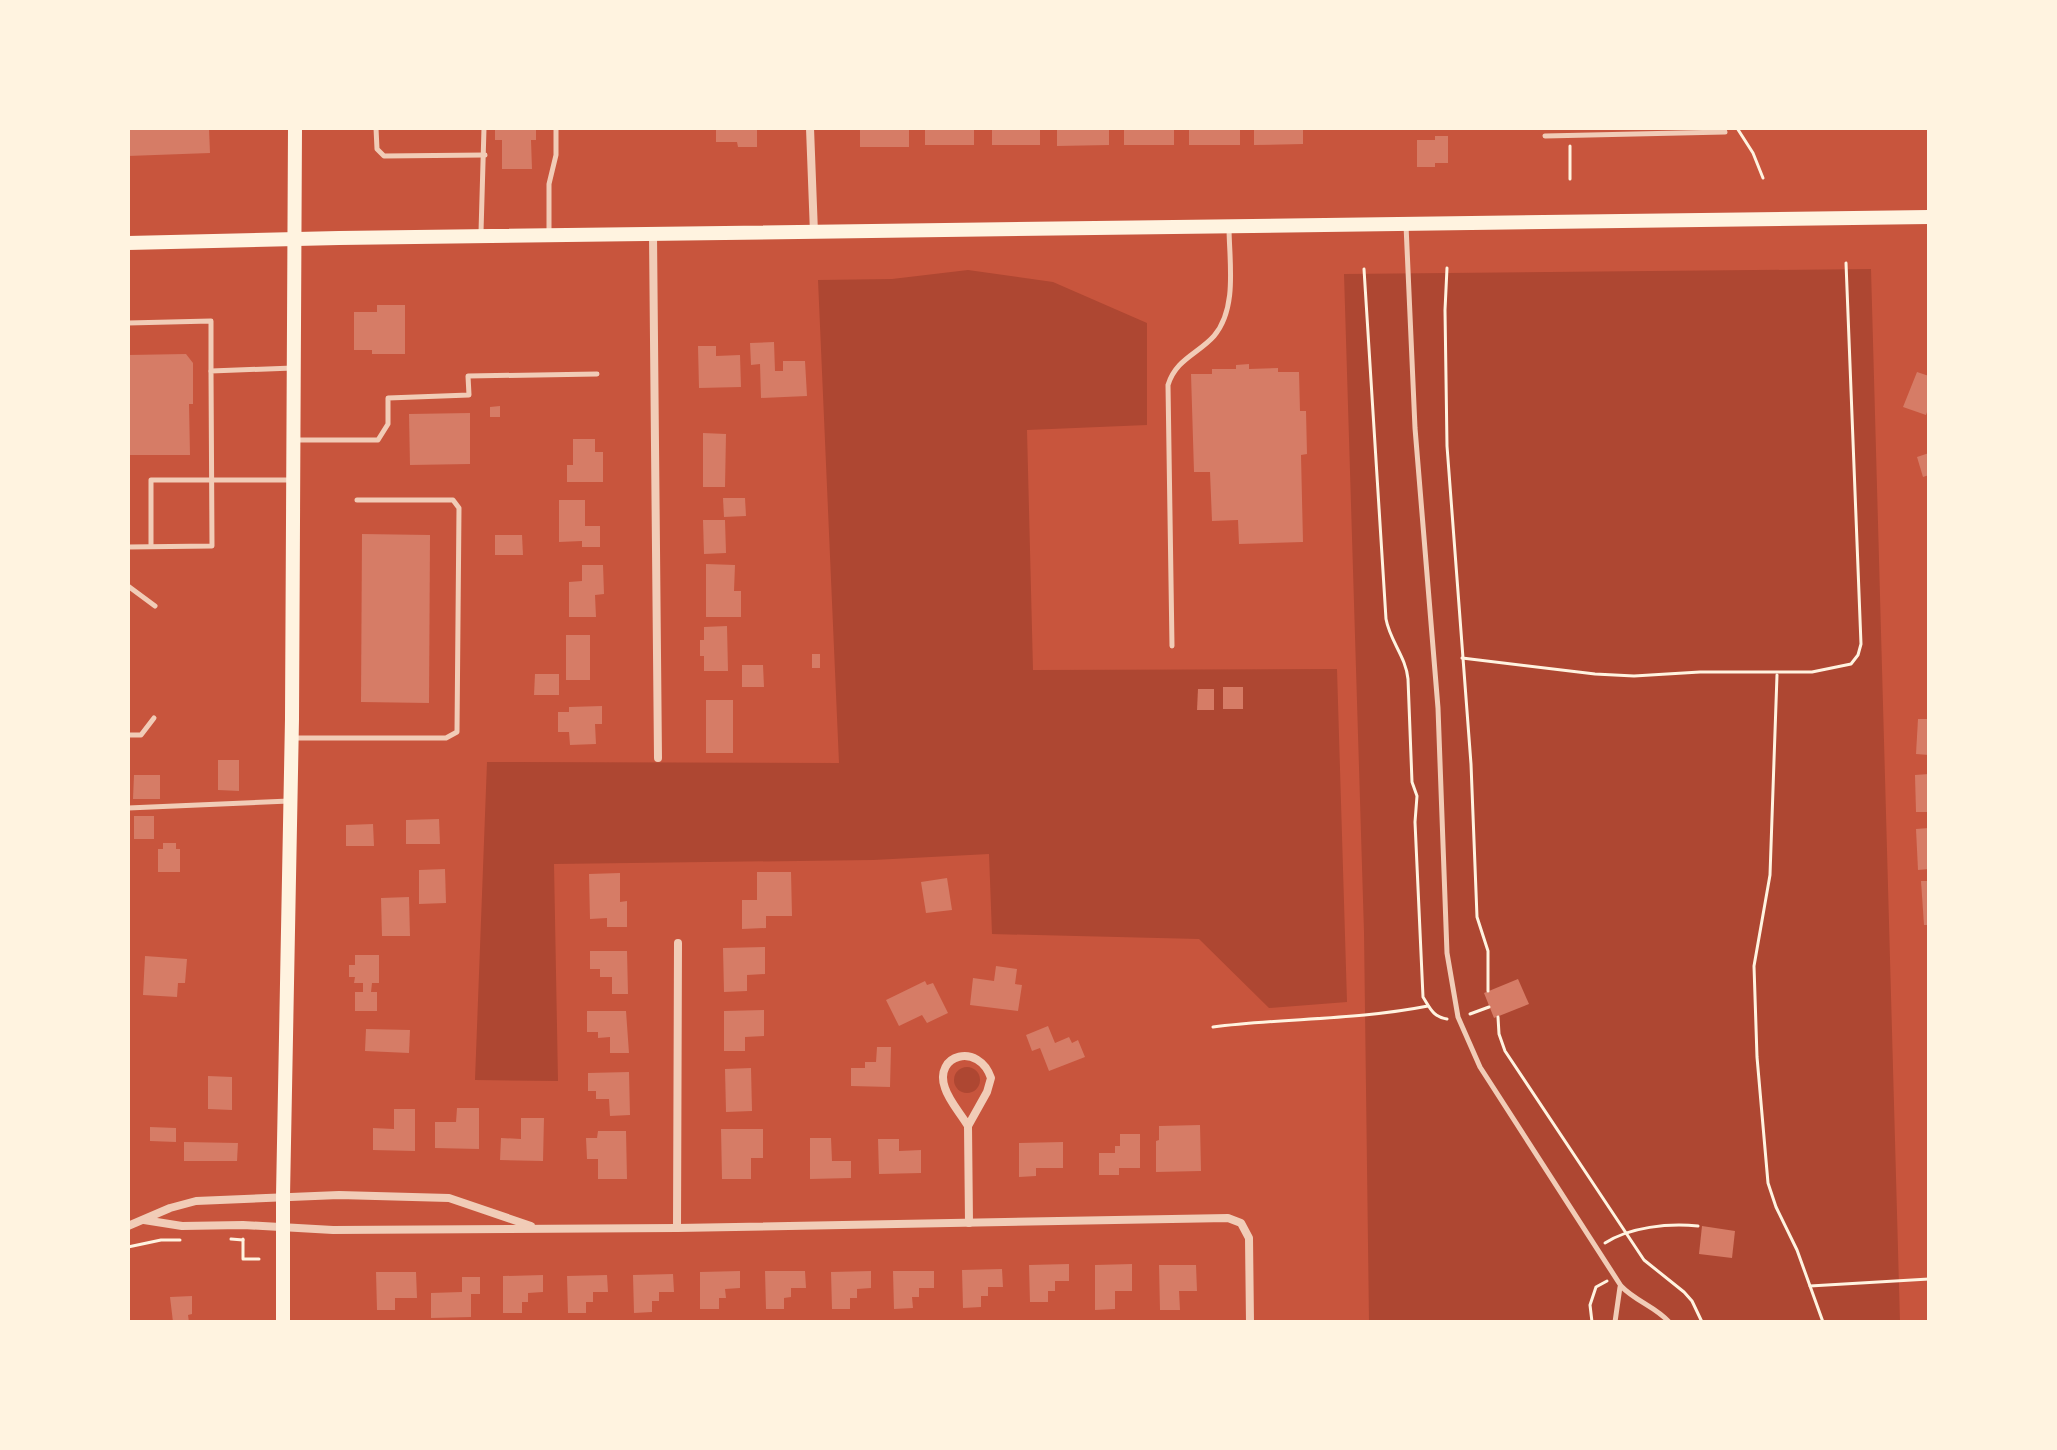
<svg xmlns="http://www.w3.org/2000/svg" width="2057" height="1450" font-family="Rubik,sans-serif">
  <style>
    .green { fill: #ae4732 }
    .building { fill: #d67c66 }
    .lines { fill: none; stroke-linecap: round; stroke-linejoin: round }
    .path { stroke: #fff3e0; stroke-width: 3 }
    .service { stroke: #f1ccb7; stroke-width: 5 }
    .minor { stroke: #f1ccb7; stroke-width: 8 }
    .secondary { stroke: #fff3e0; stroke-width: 14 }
  </style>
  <rect width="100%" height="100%" fill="#c8553d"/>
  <g class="green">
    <polygon points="1871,269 1900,1322 1369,1322 1364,932 1344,274"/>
    <polygon points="968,270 1053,282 1147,323 1147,425 1027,430 1033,670 1337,669 1347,1002 1269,1008 1199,939 992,934 989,854 873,860 554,864 558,1081 475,1080 487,762 839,763 818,280 892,279"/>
    <circle cx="967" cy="1080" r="13"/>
  </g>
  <g class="building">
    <polygon points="128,128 209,128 210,153 128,156"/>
    <polygon points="716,128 757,128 757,147 738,147 737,142 716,142"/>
    <rect x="860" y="128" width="49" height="19"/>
    <rect x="925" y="128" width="49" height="17"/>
    <rect x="992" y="128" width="48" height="17"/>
    <polygon points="1057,128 1109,128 1109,145 1057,146"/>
    <rect x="1124" y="128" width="50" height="17"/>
    <rect x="1189" y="128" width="51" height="17"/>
    <polygon points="1254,128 1303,128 1303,144 1254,145"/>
    <polygon points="495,129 536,129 536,140 531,140 532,169 502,169 502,140 495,140"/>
    <polygon points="1435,136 1448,136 1448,163 1435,163 1435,167 1417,167 1417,140 1435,140"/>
    <polygon points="377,305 405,305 405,354 372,354 372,350 354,350 354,312 377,312"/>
    <polygon points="774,342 775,371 783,371 783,361 805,361 807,396 761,398 760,364 751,365 750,343"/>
    <polygon points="698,346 716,346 716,356 740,355 741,387 699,388"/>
    <polygon points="186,354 193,363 193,404 189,404 190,455 128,455 128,355"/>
    <polygon points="1249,364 1249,369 1278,368 1278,372 1299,372 1300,411 1306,411 1307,454 1301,455 1303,542 1239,544 1238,520 1212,521 1210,472 1194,472 1191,374 1212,374 1212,369 1236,369 1236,365"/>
    <polygon points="1917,372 1929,376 1929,406 1926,415 1903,407"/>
    <polygon points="500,406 500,417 490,417 490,407"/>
    <polygon points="470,413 470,464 410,465 409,414"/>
    <polygon points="703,433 726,434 725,487 703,487"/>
    <polygon points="573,439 595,439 595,452 603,452 603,482 567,482 567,465 573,465"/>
    <polygon points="1929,453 1929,475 1923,477 1917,457"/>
    <polygon points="723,498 745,498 746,516 724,517"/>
    <polygon points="559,500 585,500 585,526 600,526 600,547 582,547 582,541 559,542"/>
    <polygon points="703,520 725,520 726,553 704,554"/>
    <polygon points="362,534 430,535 429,703 361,702"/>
    <polygon points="495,535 522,535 523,555 495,555"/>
    <polygon points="706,564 735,565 734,591 741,591 741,617 706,617"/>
    <polygon points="582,565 603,565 604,594 595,595 596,617 569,617 569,582 582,581"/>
    <polygon points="727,626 728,671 704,671 704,656 700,656 700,640 704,640 704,627"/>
    <rect x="566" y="635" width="24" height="45"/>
    <rect x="812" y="654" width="8" height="14"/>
    <polygon points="742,665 763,665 764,687 742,687"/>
    <polygon points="535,674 559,674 559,695 534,695"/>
    <rect x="1223" y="687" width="20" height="22"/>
    <polygon points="1198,689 1214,689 1214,710 1197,710"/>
    <rect x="706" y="700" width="27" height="53"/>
    <polygon points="602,706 602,724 595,724 596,744 570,745 569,732 558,732 558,712 569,712 569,707"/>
    <polygon points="1918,719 1929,719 1929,755 1916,754"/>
    <polygon points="218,760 239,760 239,791 218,790"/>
    <polygon points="1929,774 1929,812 1916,812 1915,775"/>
    <polygon points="134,775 160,775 160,799 133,799"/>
    <rect x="134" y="816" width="20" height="23"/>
    <polygon points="439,819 440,844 406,844 406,820"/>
    <polygon points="373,824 374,846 346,846 346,825"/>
    <polygon points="1929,828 1929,869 1918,870 1916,829"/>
    <polygon points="163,843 176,843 176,849 180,849 180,872 158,872 158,849 163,849"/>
    <polygon points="445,869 446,903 419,904 419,870"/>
    <polygon points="757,872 791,872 792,916 766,916 766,928 742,929 742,900 757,900"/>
    <polygon points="620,873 620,902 627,901 627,927 607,927 607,918 590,919 589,874"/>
    <polygon points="947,878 952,910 926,913 921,882"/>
    <polygon points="1921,881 1929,881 1929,925 1924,925"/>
    <polygon points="409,897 410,936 382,936 381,898"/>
    <polygon points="765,947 765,974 747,975 747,991 724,992 723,948"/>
    <polygon points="590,951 627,951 628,994 612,994 612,977 600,977 600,969 590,969"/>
    <polygon points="355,955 379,955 379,983 372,983 371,992 377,992 377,1011 355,1011 355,992 363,992 363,983 354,983 355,977 349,977 349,965 355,965"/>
    <polygon points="145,956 187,959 185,983 178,983 177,997 143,995"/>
    <polygon points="996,966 1017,969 1015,984 1022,985 1018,1011 970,1005 973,978 994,981"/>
    <polygon points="1518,979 1529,1004 1494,1018 1484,993"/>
    <polygon points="925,981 927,985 933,983 948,1013 927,1023 922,1015 899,1026 886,1000"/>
    <polygon points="764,1010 764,1036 745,1037 745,1051 724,1051 724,1011"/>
    <polygon points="587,1011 626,1011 629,1053 610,1053 610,1037 598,1038 598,1032 587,1032"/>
    <polygon points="1048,1026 1055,1043 1069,1037 1072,1043 1078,1040 1085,1057 1049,1071 1040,1048 1032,1051 1026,1035"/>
    <polygon points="366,1029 410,1030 409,1053 365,1051"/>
    <polygon points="877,1047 891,1047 890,1087 851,1086 851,1068 865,1068 865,1062 876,1062"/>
    <polygon points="751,1068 752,1111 726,1112 725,1069"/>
    <polygon points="629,1072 630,1115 610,1116 609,1099 596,1099 596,1091 588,1091 588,1073"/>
    <polygon points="208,1076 232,1077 232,1110 208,1109"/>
    <polygon points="457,1108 479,1108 479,1149 435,1148 435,1122 456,1122"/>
    <polygon points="394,1109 415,1109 415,1151 373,1150 373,1128 394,1129"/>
    <polygon points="521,1118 544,1118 543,1161 500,1160 501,1138 521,1139"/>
    <polygon points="1200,1125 1201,1171 1156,1172 1156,1141 1159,1140 1159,1126"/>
    <polygon points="150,1127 176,1128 176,1142 150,1141"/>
    <polygon points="721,1129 763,1129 763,1158 751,1158 751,1179 722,1179"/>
    <polygon points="598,1131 626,1131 627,1179 598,1179 598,1159 587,1159 586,1138 597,1138"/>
    <polygon points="1120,1134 1140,1134 1140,1168 1119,1168 1119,1175 1099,1175 1099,1153 1115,1153 1115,1146 1120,1146"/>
    <polygon points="810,1138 831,1138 832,1161 851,1161 851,1178 810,1179"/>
    <polygon points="878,1139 899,1139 899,1151 921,1150 921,1173 879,1174"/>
    <polygon points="184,1142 238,1143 237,1161 184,1161"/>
    <polygon points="1063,1142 1063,1168 1036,1168 1036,1176 1019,1177 1019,1143"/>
    <polygon points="1702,1226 1735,1231 1732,1258 1699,1254"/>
    <polygon points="1069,1264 1069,1281 1055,1281 1055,1291 1048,1291 1048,1302 1030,1302 1029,1265"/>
    <polygon points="1132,1264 1132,1291 1115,1291 1115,1309 1095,1310 1095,1265"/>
    <polygon points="1159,1265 1196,1265 1197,1291 1179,1291 1180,1310 1160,1310"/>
    <polygon points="1002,1269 1003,1287 988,1287 988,1296 981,1296 981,1307 963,1308 962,1270"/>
    <polygon points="740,1271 740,1288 725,1289 726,1298 719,1298 719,1309 700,1309 700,1272"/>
    <polygon points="765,1271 805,1271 806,1288 791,1288 791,1297 784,1298 784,1309 766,1309"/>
    <polygon points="871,1271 871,1288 857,1289 857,1298 850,1298 850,1309 832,1309 831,1272"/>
    <polygon points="893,1271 934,1271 934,1288 919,1288 919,1297 912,1297 913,1308 894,1309"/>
    <polygon points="376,1272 416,1272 417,1298 395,1298 395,1310 377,1310"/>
    <polygon points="673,1274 674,1292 659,1292 659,1301 652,1301 652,1312 634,1313 633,1275"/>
    <polygon points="543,1275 543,1292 528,1293 528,1302 522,1302 522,1313 503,1313 503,1276"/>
    <polygon points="607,1275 608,1292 593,1292 593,1302 586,1302 586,1313 568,1313 567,1276"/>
    <polygon points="462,1277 480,1277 480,1294 471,1294 471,1317 431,1318 431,1293 462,1292"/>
    <polygon points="192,1296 192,1314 188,1315 189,1322 173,1322 170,1297"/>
  </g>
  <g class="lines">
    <g class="path">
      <polyline points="1737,128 1753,153 1763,178"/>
      <polyline points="1570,146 1570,179"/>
      <polyline points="1447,268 1445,310 1447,446 1471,764 1477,917 1488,951 1488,991"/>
      <path d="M 1364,269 L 1386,619 C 1390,641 1406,657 1408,679 L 1412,782 L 1417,796 L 1415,822 L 1423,997 C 1430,1008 1433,1017 1447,1019"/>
      <polyline points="1462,658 1595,674 1634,676 1700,672 1812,672 1851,664 1858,655 1861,644 1846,263"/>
      <polyline points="1777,675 1770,875 1754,966 1757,1057 1768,1183 1776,1207 1797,1250 1823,1322"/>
      <polyline points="1470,1014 1489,1007"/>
      <polyline points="1498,1017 1499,1034 1505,1051 1644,1260 1684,1292 1692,1301 1702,1322"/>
      <path d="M 1213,1027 C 1285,1018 1357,1020 1428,1006"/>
      <polyline points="231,1239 243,1240"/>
      <polyline points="243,1239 243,1259 259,1259"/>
      <path d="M 1605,1243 C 1630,1227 1668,1223 1698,1226"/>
      <polyline points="128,1247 161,1240 180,1240"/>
      <polyline points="1810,1286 1929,1279"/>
      <polyline points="1512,1322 1566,1322"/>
      <polyline points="1592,1322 1590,1305 1596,1287 1607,1281"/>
    </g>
    <g class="service">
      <polyline points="376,128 377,149 384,156 485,155"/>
      <polyline points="1545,136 1725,132"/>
      <path d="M 1406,225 L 1415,428 L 1438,708 L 1447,953 L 1458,1017 L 1480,1067 L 1621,1286 C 1635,1301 1656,1307 1669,1322"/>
      <polyline points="481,232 484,128"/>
      <polyline points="549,232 549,184 556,155 556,128"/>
      <polyline points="128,323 211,321 211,371"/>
      <polyline points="294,440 378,440 388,424 388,398 469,395 468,376 597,374"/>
      <polyline points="151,546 151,480 292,480"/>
      <polyline points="128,547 212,546 211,371 293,368"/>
      <polyline points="128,586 155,606"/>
      <path d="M 1172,646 L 1168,385 C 1176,359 1198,354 1214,336 C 1238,308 1229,260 1229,227"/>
      <polyline points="128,735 141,735 154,718"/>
      <polyline points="293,738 446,738 457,732 459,508 453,500 357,500"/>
      <polyline points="128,808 289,801"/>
      <polyline points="1615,1322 1620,1287"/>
    </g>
    <g class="minor">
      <polyline points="810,128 814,233"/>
      <polyline points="653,235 658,758"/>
      <path d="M 968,1126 C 961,1114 949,1101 945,1088 C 933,1054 979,1042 991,1078 L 987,1092 L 968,1126 L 969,1223"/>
      <polyline points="144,1220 182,1226 243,1225 333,1230 677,1228 1228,1218 1241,1223 1249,1238 1250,1322"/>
      <polyline points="128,1226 170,1208 196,1201 339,1195 449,1198 531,1226"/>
      <polyline points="677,1228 678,943"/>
    </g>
    <g class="secondary">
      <polyline points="128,243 339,238 1929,217"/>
      <polyline points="283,1322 283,1196 292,719 295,128"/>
    </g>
  </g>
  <rect width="2057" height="1450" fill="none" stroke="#fff3e0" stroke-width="260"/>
</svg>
